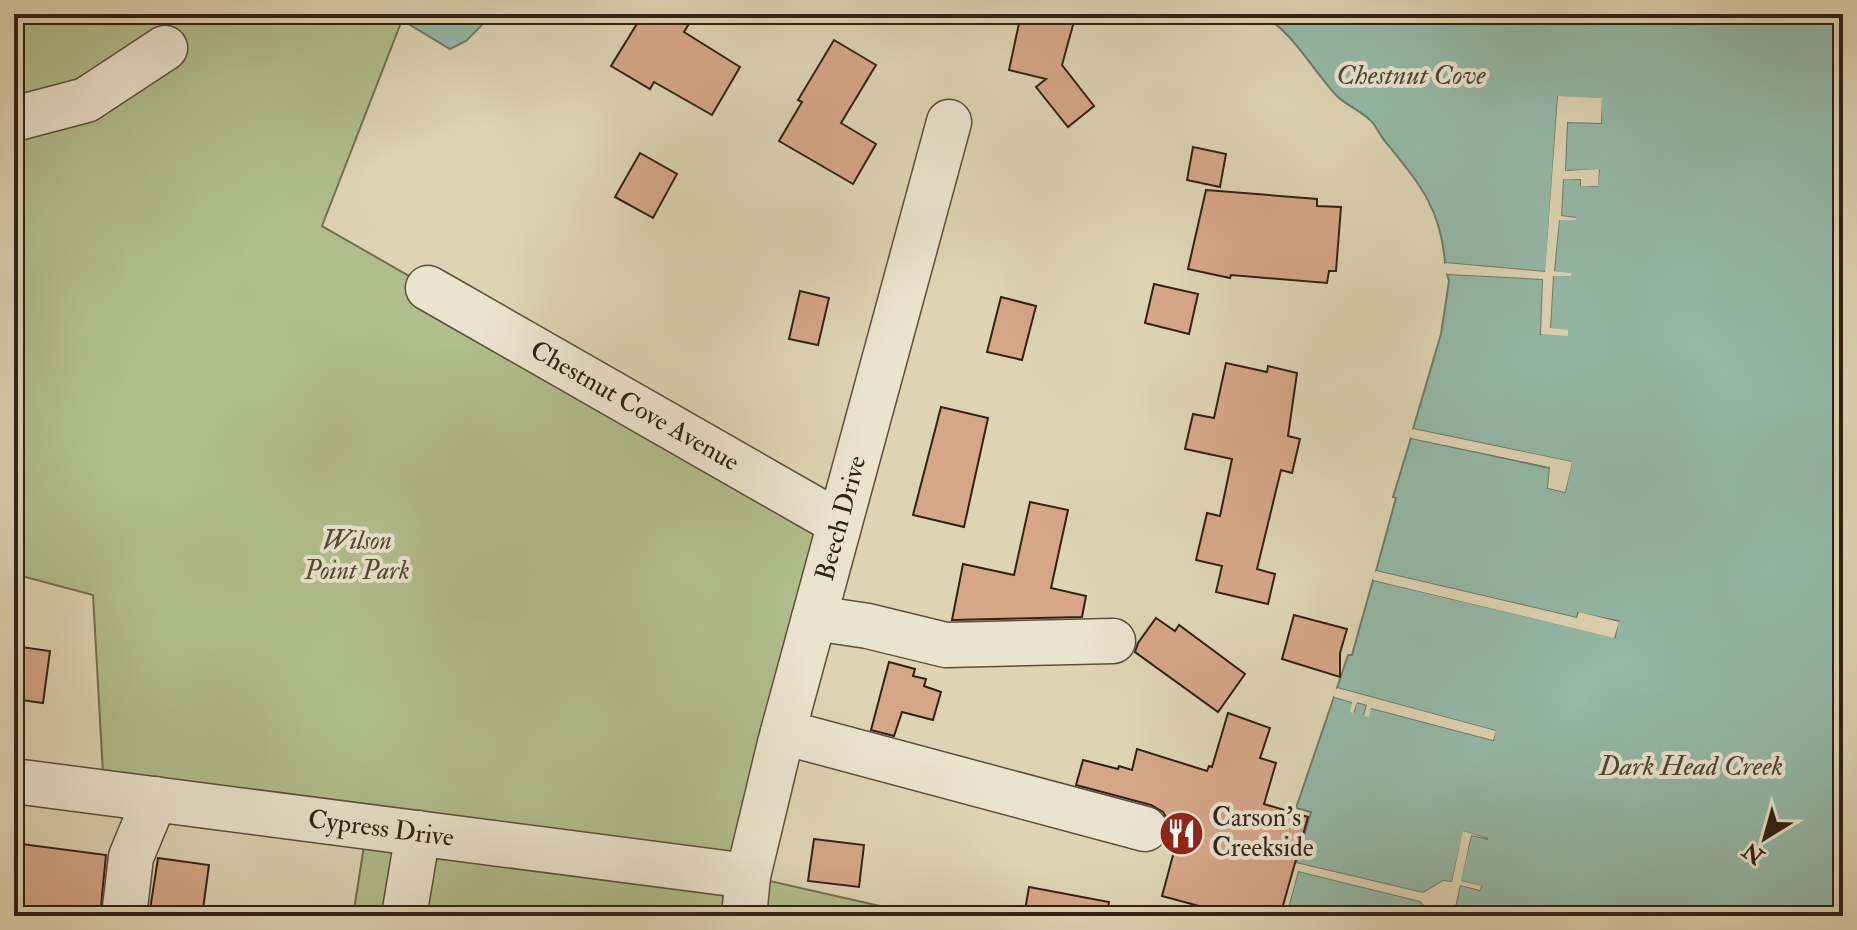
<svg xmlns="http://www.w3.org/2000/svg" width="1857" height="930" font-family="'IM FELL Double Pica',serif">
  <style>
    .green { fill: #b1bd8c; stroke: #726f50; stroke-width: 2 }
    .water { fill: #94b9a7; stroke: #6d7c6c; stroke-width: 2 }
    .pier { fill: #ded4b3; fill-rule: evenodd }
    .building { fill: #d5a688; stroke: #332113; stroke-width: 2 }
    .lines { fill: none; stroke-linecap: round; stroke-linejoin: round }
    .minor-casing { stroke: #5e4e3b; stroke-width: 47 }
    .minor { stroke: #eae3ce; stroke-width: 44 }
    .labels { text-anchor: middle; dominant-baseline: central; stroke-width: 8; stroke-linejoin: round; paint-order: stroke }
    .street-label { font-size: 26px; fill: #332113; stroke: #eae3ce }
    .park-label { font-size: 26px; font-style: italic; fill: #524831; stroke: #eae3ce }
    .poi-label { font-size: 26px; fill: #332113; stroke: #eae3ce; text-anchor: start }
    .water-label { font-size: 28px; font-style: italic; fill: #4b4738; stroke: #eae3ce }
  </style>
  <rect width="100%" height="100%" fill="#ded4b3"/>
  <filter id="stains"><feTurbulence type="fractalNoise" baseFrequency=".0025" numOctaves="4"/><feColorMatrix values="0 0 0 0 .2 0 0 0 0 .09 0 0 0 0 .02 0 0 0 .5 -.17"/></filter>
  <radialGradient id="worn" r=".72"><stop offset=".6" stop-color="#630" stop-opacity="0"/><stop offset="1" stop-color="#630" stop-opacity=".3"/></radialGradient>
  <polygon class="green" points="14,14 392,14 402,20 322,226 839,523 748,876 924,916 353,916 367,827 104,792 93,595 14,574"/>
  <g class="water">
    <polygon points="392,14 493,14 466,41 450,49"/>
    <path d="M 1261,14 L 1843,14 L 1843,916 L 1453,916 L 1460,885 L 1480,890 L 1481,887 L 1460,881 L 1471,835 L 1488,839 L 1464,832 L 1452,882 L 1443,881 L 1423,893 L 1296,863 L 1311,812 L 1296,808 L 1334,697 L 1352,702 L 1354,712 L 1356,702 L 1367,705 L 1364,715 L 1371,708 L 1493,740 L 1495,731 L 1337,688 L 1348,655 L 1352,655 L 1373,580 L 1615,637 L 1618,621 L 1578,613 L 1577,618 L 1376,571 L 1396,498 L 1393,497 L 1411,438 L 1550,468 L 1548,488 L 1565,492 L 1571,462 L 1413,429 L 1441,334 L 1449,281 L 1447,274 L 1543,279 L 1541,334 L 1550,329 L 1553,275 L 1572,274 L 1554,272 L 1559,219 L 1576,218 L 1561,216 L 1563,178 L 1581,179 L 1581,185 L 1597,186 L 1599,170 L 1565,171 L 1567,122 L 1601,123 L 1601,99 L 1558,97 L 1546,272 L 1445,263 C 1441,207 1418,182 1384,140 C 1379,134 1376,125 1370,120 C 1360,110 1345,105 1336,95 C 1312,69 1292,31 1261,14 Z"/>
    <polygon points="1298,871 1420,901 1434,916 1286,916"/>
  </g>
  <g class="pier">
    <path d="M 1558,96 L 1602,98 L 1601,123 L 1567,122 L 1565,171 L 1599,169 L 1598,186 L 1581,186 L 1581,179 L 1563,179 L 1561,216 L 1576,218 L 1576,220 L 1559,220 L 1554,271 L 1572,273 L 1571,276 L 1553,276 L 1550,328 L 1568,330 L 1568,336 L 1541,334 L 1543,279 L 1447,274 L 1447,270 L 1527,274 L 1446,267 L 1445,263 L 1545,272 ZM 1562,100 L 1597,102 L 1597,119 L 1566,118 L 1563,120 L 1562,174 L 1559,178 L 1557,216 L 1555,219 L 1550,272 L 1549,273 Z"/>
    <polygon points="1413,429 1572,462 1565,492 1548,488 1550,467 1411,438 1412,434 1551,464 1554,467 1552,485 1562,487 1567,466 1412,433"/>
    <polygon points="1376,571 1577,618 1579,612 1619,622 1614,638 1373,580 1374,576 1612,633 1614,625 1582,617 1576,622 1375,574"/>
    <polygon points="1337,688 1496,731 1493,740 1371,708 1369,717 1364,716 1367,705 1357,702 1353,713 1350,712 1352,702 1334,697 1335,693 1491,734 1336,692"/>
    <polygon points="1463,831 1488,839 1471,835 1461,881 1481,886 1480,890 1460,885 1453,916 1449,916 1466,836 1453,886 1444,885 1423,897 1353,880 1422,897 1438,916 1434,916 1420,901 1298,871 1286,916 1282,916 1296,863 1423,893 1443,881 1452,882"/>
  </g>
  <g class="building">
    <polygon points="643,14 695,14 684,32 740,67 712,115 654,82 650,89 611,66"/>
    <polygon points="1021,14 1076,14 1062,65 1094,106 1068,127 1036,87 1046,79 1009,70"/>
    <polygon points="834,40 876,65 841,123 876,144 853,184 779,141 802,102 798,100"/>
    <polygon points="1193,147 1226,154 1220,187 1187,180"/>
    <polygon points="640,153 677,174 653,218 615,197"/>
    <polygon points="1206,190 1317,199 1317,206 1341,207 1336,271 1329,271 1327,283 1231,275 1230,278 1188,269"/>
    <polygon points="1154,284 1198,294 1189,334 1145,323"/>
    <polygon points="800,291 829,298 818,345 789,339"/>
    <polygon points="1001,297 1036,306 1022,360 987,352"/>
    <polygon points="1226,363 1267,372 1268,366 1297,373 1288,436 1300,439 1292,473 1281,470 1257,569 1275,574 1268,604 1216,592 1222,566 1196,560 1207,513 1220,516 1232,459 1185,449 1193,414 1214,418"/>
    <polygon points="941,407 988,418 964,527 913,515"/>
    <polygon points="1030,502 1068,510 1051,588 1086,596 1082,617 952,620 963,564 1014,575"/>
    <polygon points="1294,615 1347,629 1340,653 1340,677 1282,659"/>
    <polygon points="1156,618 1175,631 1179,625 1245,674 1218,712 1135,652 1138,643"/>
    <polygon points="14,646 50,651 43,703 14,699"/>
    <polygon points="889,662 915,669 913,676 926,679 924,686 941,692 933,720 902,712 894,736 871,730"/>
    <polygon points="1228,713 1270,728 1260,758 1276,763 1264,804 1308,817 1280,916 1236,916 1162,896 1179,833 1169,830 1169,822 1163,812 1151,805 1076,785 1083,760 1118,769 1119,766 1132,770 1137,749 1207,771 1209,766 1212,767"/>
    <polygon points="814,839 864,845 859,887 808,881"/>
    <polygon points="14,843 106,855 100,916 14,916"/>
    <polygon points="158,858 209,865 202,916 149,916"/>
    <polygon points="1029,887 1109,902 1107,916 1024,916"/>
  </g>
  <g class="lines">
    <defs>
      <g id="minor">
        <polyline points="14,119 86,100 165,48"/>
        <path id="s1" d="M 428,288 L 839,523"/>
        <polyline points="814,618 868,626 946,645 1113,641"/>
        <polyline points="783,732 1145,829"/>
        <path id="s2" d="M 14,781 L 748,876"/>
        <polyline points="124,916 131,857 155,799"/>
        <polyline points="404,916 418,833"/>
        <path id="s3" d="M 744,916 L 748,876 L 780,743 L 949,122"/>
      </g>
    </defs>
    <use href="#minor" class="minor-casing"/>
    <use href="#minor" class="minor"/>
  </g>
  <defs>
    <symbol id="restaurant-disc" viewBox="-11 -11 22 22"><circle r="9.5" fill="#8f2418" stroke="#eae3ce"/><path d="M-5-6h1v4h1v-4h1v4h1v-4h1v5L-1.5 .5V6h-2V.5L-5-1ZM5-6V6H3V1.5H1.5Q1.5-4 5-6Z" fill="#fff"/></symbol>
  </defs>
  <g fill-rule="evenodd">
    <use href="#restaurant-disc" x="1156" y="808" width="51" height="51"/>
  </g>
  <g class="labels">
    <g class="street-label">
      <text stroke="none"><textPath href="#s1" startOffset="238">Chestnut Cove Avenue</textPath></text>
      <text stroke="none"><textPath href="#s3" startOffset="410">Beech Drive</textPath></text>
      <text stroke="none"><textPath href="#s2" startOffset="370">Cypress Drive</textPath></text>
    </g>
    <g class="park-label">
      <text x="357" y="541">Wilson<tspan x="357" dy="30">Point Park</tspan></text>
    </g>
    <g class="poi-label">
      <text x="1212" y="818">Carson's<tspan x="1212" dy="30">Creekside</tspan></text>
    </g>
    <g class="water-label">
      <text x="1411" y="75">Chestnut Cove</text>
      <text x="1691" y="766">Dark Head Creek</text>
    </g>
  </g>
  <rect width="1857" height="930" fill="none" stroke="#ded4b3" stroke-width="48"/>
  <rect x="16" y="16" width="1825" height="898" fill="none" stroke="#332113" stroke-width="4"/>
  <rect x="24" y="24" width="1809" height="882" fill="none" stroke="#332113" stroke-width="2"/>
  <g transform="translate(1765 838) rotate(217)" stroke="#eae3ce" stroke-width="6" paint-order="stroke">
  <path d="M0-6L14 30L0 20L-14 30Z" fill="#332113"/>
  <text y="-12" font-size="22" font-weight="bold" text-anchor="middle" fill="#332113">N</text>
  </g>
  <rect width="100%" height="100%" filter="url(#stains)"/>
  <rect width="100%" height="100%" fill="url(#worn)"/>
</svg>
